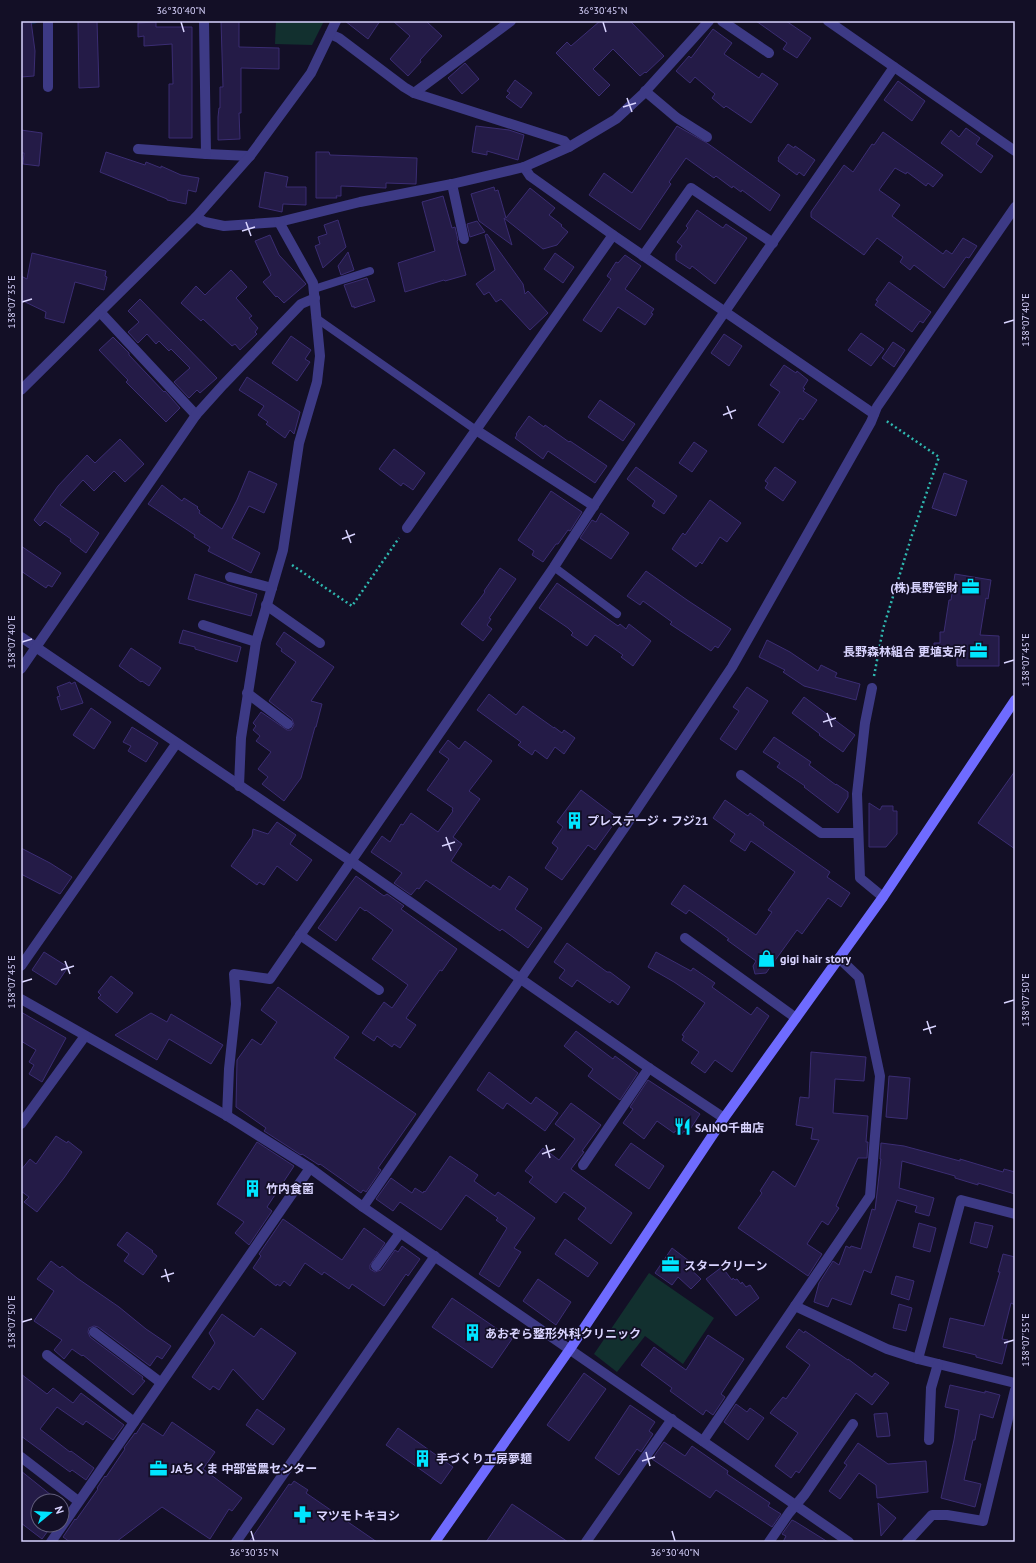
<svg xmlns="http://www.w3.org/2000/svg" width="1036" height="1563" font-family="'PT Sans','Noto Sans JP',sans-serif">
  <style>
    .green { fill: #12302f }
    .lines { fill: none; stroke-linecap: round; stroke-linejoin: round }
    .stream { stroke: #0c2248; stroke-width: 5 }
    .building { fill: #241b47; stroke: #3b2d73 }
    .path { stroke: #2fb8b0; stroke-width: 2.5; stroke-dasharray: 2 3; stroke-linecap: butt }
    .lane { stroke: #3d3a85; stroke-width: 8 }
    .street { stroke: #3d3a85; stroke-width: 10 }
    .secondary { stroke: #6f6bff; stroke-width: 10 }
    .ticks { fill: none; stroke: #d9d4ff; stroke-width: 1.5 }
    .labels { text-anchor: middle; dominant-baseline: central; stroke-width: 3.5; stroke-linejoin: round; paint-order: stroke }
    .poi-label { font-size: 12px; font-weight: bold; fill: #d9d4ff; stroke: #130f26; text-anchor: start }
    .neatline { fill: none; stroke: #d9d4ff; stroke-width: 1.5 }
    .ticks-label { font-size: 10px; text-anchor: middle; fill: #d9d4ff }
  </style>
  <rect width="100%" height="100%" fill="#130f26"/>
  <g class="green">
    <polygon points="276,21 324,21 312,45 275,44"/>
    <polygon points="649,1273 714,1318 683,1364 645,1336 617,1372 594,1354"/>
  </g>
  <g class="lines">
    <polyline class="stream" points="21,25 35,21"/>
  </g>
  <g class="building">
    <polygon points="21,21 31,21 35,51 34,76 21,77"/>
    <polygon points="78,21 97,21 99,87 79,88"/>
    <polygon points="221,21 239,21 239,47 279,48 279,69 241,68 241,113 239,113 240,139 218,140 218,117 219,108 220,108 220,87 223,87"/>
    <polygon points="345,21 380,21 368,39"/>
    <polygon points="393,21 426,21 442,36 420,60 421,62 408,76 390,59 410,36"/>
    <polygon points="600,21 630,21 664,56 646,73 645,72 640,76 613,49 593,69 610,85 599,96 556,53 567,42 571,46"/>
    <polygon points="756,21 786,21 811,38 797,58 783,49 787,43"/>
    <polygon points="156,22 156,27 192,27 192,138 169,138 169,84 173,84 172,44 144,46 144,36 138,37 138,23"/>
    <polygon points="713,29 732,43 724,54 759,78 762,73 778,84 751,123 726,106 724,108 712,98 715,94 695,77 690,83 676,71 689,56 691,58"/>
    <polygon points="465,63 479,79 462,94 448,78"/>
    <polygon points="515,80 532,93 521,108 506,97 510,93 507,91"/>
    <polygon points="898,81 925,101 912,121 884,100"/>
    <polygon points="476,126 509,130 524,135 518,160 487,151 487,155 472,152"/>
    <polygon points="677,126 707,143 780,195 770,211 742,190 741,192 733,186 732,188 716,176 714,178 686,158 669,182 671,184 640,230 589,195 604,173 632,193"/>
    <polygon points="966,128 980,138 976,144 993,156 981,173 941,143 951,130 959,137"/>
    <polygon points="21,130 42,133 39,166 23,164 24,153 21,153"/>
    <polygon points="883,132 943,175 933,187 928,183 926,186 907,172 906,174 895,168 879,190 900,205 892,216 943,254 946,250 952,254 963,238 977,246 969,258 966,257 944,288 914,265 910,270 900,262 903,257 877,238 864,255 811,217 811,212 844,165 853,172 872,144 874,145"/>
    <polygon points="788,144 794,148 795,146 815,160 804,176 799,172 797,175 778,161 779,159 778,158"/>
    <polygon points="106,152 145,165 146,162 161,168 161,166 181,175 199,178 196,192 188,190 186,204 167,200 167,199 100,172"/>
    <polygon points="316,152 329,152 330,155 417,158 416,184 386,183 386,188 341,186 341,196 336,196 337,198 316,198"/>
    <polygon points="265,172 288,177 286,187 306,187 306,205 283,204 282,212 259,207"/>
    <polygon points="494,187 495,191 498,190 506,218 530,188 555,208 549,215 562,225 561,226 568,232 557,245 543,249 504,218 512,245 479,221 471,194"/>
    <polygon points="443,196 452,228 455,227 458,240 457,241 466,275 445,281 444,280 405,292 398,263 435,251 422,202"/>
    <polygon points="697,210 723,228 726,224 747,238 715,284 692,266 690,269 676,260 676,254 682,246 677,242 688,228 686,226"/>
    <polygon points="338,220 346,247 323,268 315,246 320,244 318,237 327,234 324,225"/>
    <polygon points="477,221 485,232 470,237 467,224"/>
    <polygon points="487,234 523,284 525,294 528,291 548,313 530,330 501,299 496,302 489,292 484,295 476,284 495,270 485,235"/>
    <polygon points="270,235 279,255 306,284 284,303 277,296 276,297 263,282 271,275 255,241"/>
    <polygon points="348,252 354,270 341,275 338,266"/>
    <polygon points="32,253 106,271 105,276 107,277 104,290 75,282 64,323 45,318 46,312 21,300 21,276 27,279"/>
    <polygon points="555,253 574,267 563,283 544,269"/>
    <polygon points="625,255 641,266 625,289 654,309 651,313 653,314 645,325 618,307 601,332 583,320 611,279 607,276 616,262 618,263"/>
    <polygon points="231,270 247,287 236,298 252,316 249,318 258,328 255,332 257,334 240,350 235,344 232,346 203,319 201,321 181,303 196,286 205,295"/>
    <polygon points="367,278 375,301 354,308 354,306 352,307 344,285"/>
    <polygon points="889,282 931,312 923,323 920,321 912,332 875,305 878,301 876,300"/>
    <polygon points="140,299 217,378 200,393 197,390 189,398 174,382 190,368 171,349 169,351 159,341 156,344 147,334 138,343 128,332 139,322 128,311"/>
    <polygon points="861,333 884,349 871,366 848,350"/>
    <polygon points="724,334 742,346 729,366 711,353"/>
    <polygon points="291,336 311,350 305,359 310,362 297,381 272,363"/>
    <polygon points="113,337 129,353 129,355 164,392 165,391 180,408 166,422 126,382 128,380 99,350"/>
    <polygon points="893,342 905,350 894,367 882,358"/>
    <polygon points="784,365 796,373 797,371 808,380 803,388 805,389 803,391 817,400 803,420 800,418 783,443 758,425 780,392 770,385"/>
    <polygon points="247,377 300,412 294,434 290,430 285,438 266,424 268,422 258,415 264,406 239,390"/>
    <polygon points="600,400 635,424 623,441 588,417"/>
    <polygon points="529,416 544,427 545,425 569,442 570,441 607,466 595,483 548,451 543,459 515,438 517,435 516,434"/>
    <polygon points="120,439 144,464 125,482 114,471 94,491 83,480 60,505 99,533 86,553 70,541 71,539 45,521 40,526 34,520 58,486 87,455 95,463"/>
    <polygon points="694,442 707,451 692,472 679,463"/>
    <polygon points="394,449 425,473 413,490 403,483 401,486 379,469"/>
    <polygon points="636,467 677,496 664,514 652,506 655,501 627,479"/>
    <polygon points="775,467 796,482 783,501 765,488 768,483 765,481"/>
    <polygon points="249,471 277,484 264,513 249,506 232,538 260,553 251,573 208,551 210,547 194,537 195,535 148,504 162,485 182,501 184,498 198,507 197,508 200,511 199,513 222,529 237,500"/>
    <polygon points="944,473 967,481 956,516 932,508"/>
    <polygon points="551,491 582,512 570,531 568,530 558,544 556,544 543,562 532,555 534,551 518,540"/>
    <polygon points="710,500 741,523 727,542 720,537 702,564 700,562 696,567 672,549 680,537 683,533 685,535"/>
    <polygon points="601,513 629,533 611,559 580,538 592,520 596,522"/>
    <polygon points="21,546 61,573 52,587 48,585 46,588 21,571"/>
    <polygon points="500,568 516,579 489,618 491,619 487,625 492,629 483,641 461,624 485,592 484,591"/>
    <polygon points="646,571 687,600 731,629 718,648 715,646 711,651 670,624 672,622 643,601 640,605 627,596"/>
    <polygon points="195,574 257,594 251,616 188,599"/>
    <polygon points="955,574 991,580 988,599 986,598 980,635 999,636 999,666 957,666 957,657 934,657 934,643 940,643 940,632 944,632 949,600 951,600"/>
    <polygon points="557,583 618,626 620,624 626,629 629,624 651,641 633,666 621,657 623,655 595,635 587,646 571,635 573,633 568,628 539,608"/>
    <polygon points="183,630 241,647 237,662 195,649 195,647 179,643"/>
    <polygon points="284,632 334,667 311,701 322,704 316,727 315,727 301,778 284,801 262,784 268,777 258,769 271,752 256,741 260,736 253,730 256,726 253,723 261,712 287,730 291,730 294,725 292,719 269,701 296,662 281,651 282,649 276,644"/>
    <polygon points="767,640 790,652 818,671 821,665 837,673 835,677 860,684 856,700 804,686 783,672 785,670 759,657"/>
    <polygon points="131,648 161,668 149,686 142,681 141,682 119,666"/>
    <polygon points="70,682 71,684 75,682 83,703 61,710 57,697 60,696 57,687"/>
    <polygon points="747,687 768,701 736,750 720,739 739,711 733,707"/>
    <polygon points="489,694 516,715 523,706 554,728 554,727 562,733 564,730 575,738 564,754 555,747 547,759 535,750 532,755 518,745 521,742 477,710"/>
    <polygon points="804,697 855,735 843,752 819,735 820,734 792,713"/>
    <polygon points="91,708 111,722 94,749 73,735"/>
    <polygon points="132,727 158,743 146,762 128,751 131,746 123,742"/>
    <polygon points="774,737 811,762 809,765 836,785 836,784 848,792 848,797 838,813 804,787 805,786 777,767 780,763 763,752"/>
    <polygon points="448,740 459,749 465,741 492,761 469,791 480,799 453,837 462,844 451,861 491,888 493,885 500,890 509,876 528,889 515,909 542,928 528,948 502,929 500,931 426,880 419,889 417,888 411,895 394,883 402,873 371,852 382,836 390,842 401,824 403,825 411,813 438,832 453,811 452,810 453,808 427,790 449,759 439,752"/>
    <polygon points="1015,771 1015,849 978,823"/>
    <polygon points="581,790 618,818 595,850 588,845 562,880 545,868 558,848 552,843 563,827 557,822"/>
    <polygon points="725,800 748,816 750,813 764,823 763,825 830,872 827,877 850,893 841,907 828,898 802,934 797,930 766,973 755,974 753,966 756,961 727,940 729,939 717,930 689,910 686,914 671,904 684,885 756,935 772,912 768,910 795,872 751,841 745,851 730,841 735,834 713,818"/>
    <polygon points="869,803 880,810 882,806 893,806 893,811 897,811 897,834 886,847 869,847"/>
    <polygon points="277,822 296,835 290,844 312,860 297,881 277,866 264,885 259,882 257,885 231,866 252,836 253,829 268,834"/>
    <polygon points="21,848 50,863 72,877 60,894 21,874"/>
    <polygon points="356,876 384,896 387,894 404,906 401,909 457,949 442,971 440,970 406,1018 416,1025 400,1048 394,1044 392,1047 377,1036 374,1041 362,1033 384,1002 392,1008 408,985 372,959 393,930 366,910 365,911 360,907 336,941 318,928"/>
    <polygon points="567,943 607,972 610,972 630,987 618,1005 612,1000 610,1003 577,980 572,987 559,978 565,970 554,962"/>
    <polygon points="44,952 68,967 56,985 32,970"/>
    <polygon points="656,952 691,971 693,968 715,983 712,987 751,1015 757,1007 769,1016 732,1072 715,1060 705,1073 691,1063 699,1052 682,1040 684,1036 682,1035 705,1003 674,982 648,967"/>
    <polygon points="111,976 133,993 117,1013 98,998 101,995 98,992"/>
    <polygon points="278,987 349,1037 334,1058 416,1114 378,1168 381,1170 366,1192 363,1190 361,1193 320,1164 319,1165 302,1154 301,1155 264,1131 266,1128 236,1107 237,1060 252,1039 261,1045 277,1022 261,1010"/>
    <polygon points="21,1012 66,1038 42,1082 29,1074 34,1065 29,1062 36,1050 21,1041"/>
    <polygon points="151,1013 167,1022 171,1014 223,1045 211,1064 169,1039 157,1060 115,1035"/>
    <polygon points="576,1031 613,1059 615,1056 638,1073 620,1100 588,1076 593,1069 564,1046"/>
    <polygon points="811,1052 866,1057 864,1081 835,1079 833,1113 868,1116 866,1142 868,1142 867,1158 858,1158 836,1206 839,1208 828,1225 822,1221 807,1244 822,1254 808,1276 738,1228 762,1193 760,1191 773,1171 795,1187 819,1140 811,1139 813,1128 796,1125 800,1097 809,1098"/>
    <polygon points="489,1072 531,1104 536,1097 558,1113 545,1131 507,1103 503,1109 477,1090"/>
    <polygon points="889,1076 910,1078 907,1119 886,1117"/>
    <polygon points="648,1080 700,1114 687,1134 684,1131 681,1135 675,1131 674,1133 657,1121 644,1139 623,1123 633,1109 630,1107"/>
    <polygon points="571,1103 601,1125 582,1151 584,1152 571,1169 632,1213 611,1244 578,1219 586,1208 564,1192 556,1203 529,1182 533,1177 525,1171 543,1148 559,1160 575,1139 555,1124"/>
    <polygon points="56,1136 67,1143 68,1141 82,1152 64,1178 37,1212 24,1202 29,1197 21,1191 21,1170 30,1159 36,1164"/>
    <polygon points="257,1142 294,1166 267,1207 272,1211 249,1245 235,1233 244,1222 217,1204"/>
    <polygon points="631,1143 664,1166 649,1189 615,1165"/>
    <polygon points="881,1143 904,1146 960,1161 960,1159 1003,1172 1004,1169 1015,1172 1015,1194 978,1183 978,1185 955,1178 955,1176 902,1161 899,1188 934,1198 929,1216 915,1212 917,1206 897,1200 871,1273 864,1270 851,1305 832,1298 828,1307 814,1302 819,1283 833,1261 839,1265 846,1246 850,1248 851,1246 861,1249 872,1209 875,1210 881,1159 880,1159"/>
    <polygon points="450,1156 478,1175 474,1181 495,1196 498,1192 535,1218 514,1248 521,1252 499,1287 479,1274 507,1228 496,1220 498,1218 466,1195 441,1230 400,1202 393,1211 376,1199 391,1178 412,1193 415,1188 423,1193 424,1191 425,1192"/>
    <polygon points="283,1219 342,1260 364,1228 385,1243 370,1265 370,1269 375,1272 381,1270 395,1250 398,1252 402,1246 420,1259 408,1276 406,1274 384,1306 352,1284 349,1289 324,1272 322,1275 305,1263 290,1286 284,1281 280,1286 277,1284 276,1286 253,1268 261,1256 259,1254"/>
    <polygon points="975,1222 993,1226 987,1248 970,1243"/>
    <polygon points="919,1223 936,1228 930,1252 913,1247"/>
    <polygon points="127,1232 153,1251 152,1252 157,1256 143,1275 124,1261 129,1254 117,1245"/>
    <polygon points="565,1239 598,1263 588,1277 555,1254"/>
    <polygon points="672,1248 689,1261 686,1265 701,1279 691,1289 678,1277 672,1285 655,1273"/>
    <polygon points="1003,1254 1015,1257 1015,1305 1011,1303 1002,1339 1008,1340 1002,1364 976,1357 976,1355 943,1347 950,1318 984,1326 1000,1272 998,1272"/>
    <polygon points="51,1261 60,1268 62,1266 77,1278 119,1307 146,1329 171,1346 162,1359 157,1356 150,1366 98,1327 94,1326 89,1328 88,1332 90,1337 143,1377 142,1379 145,1381 133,1395 83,1355 82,1356 72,1349 64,1359 54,1350 62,1340 34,1321 54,1291 37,1279"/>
    <polygon points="722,1267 732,1280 733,1278 735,1280 737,1279 741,1284 742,1282 746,1287 750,1285 759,1298 736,1316 706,1279"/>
    <polygon points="896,1276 914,1281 909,1300 891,1294"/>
    <polygon points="538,1279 571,1302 556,1325 523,1301"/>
    <polygon points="452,1298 512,1339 492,1368 432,1327"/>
    <polygon points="899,1304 912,1308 906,1331 893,1328"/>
    <polygon points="222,1314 254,1337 261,1328 296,1353 263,1400 233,1369 219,1390 213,1386 210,1390 192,1377 215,1343 209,1333"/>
    <polygon points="799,1329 804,1333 805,1331 848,1360 848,1359 872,1377 875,1373 889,1383 872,1405 856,1393 799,1473 796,1471 791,1478 775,1466 798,1433 770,1413 783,1397 786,1399 810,1365 786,1347"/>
    <polygon points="708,1335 744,1359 721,1394 725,1397 713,1415 706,1410 703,1415 670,1391 672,1388 641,1365 654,1347 686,1370"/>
    <polygon points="584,1373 606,1389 569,1441 547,1425"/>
    <polygon points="21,1374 47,1394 53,1388 73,1403 81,1393 124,1425 113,1440 86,1421 83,1425 57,1407 40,1429 70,1452 71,1451 94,1468 86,1480 72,1470 70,1472 21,1436"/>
    <polygon points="950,1385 985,1393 985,1391 1000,1395 993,1418 980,1414 975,1440 973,1440 964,1480 981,1484 975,1507 941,1498 954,1440 959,1410 945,1407"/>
    <polygon points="736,1404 747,1412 750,1408 764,1418 748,1440 724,1422"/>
    <polygon points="630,1405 655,1422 649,1431 653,1434 641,1452 637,1449 619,1475 595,1458"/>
    <polygon points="257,1409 285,1429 273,1445 246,1425"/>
    <polygon points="887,1413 890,1436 877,1437 874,1414"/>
    <polygon points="172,1422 215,1452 203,1469 242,1498 232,1511 229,1509 210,1539 162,1507 116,1542 70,1542 63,1537 75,1519 76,1520 98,1489 97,1488 105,1476 106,1477 125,1449 124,1448 135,1433 136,1434 143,1423 163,1436"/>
    <polygon points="398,1428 453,1467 441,1484 386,1445"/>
    <polygon points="664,1442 685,1456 692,1446 728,1471 727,1474 770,1503 768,1506 781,1514 772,1527 716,1490 710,1498 652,1459"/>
    <polygon points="858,1443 888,1464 926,1461 928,1492 877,1498 876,1485 859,1473 840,1499 829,1491 847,1465 844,1463"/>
    <polygon points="21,1471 51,1495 49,1498 53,1501 38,1501 38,1525 55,1525 52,1529 50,1528 42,1539 21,1523"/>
    <polygon points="294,1481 308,1490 306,1493 377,1542 249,1542 289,1484 291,1485"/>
    <polygon points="878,1503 896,1518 881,1536"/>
    <polygon points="512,1504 533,1518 568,1542 486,1542"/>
    <polygon points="792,1520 796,1522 828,1542 783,1542 786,1536 782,1534"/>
  </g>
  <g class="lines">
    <g class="path">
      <polyline points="292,565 352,606 399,538"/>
      <polyline points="874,676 883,629 911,538 939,457 885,420"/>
    </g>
    <g class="lane">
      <polyline points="314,289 370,271"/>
      <polyline points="316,318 476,430"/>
      <polyline points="554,567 617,614"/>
    </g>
    <g class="street">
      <polyline points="204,21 206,154 250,156"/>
      <polyline points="722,21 769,53"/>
      <polyline points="828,21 1015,151"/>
      <polyline points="330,34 339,38 404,87 414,93 564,141 569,147"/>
      <polyline points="48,87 48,21"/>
      <polyline points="645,91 677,118 707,137"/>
      <polyline points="414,93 511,21"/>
      <polyline points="138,149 206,154"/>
      <polyline points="524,167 530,176 613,235 874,414"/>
      <polyline points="452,184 464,239"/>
      <polyline points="196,217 205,222 224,226 279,222 360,202 452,184 524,167 569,147 616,119 643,94 709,21"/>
      <polyline points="643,256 691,188 773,243"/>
      <polyline points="100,312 196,415"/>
      <polyline points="21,390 196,217 250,156 311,73 336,21"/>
      <polyline points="476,430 594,506"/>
      <polyline points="407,528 613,235"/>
      <polyline points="230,577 272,588"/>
      <polyline points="266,605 320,643"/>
      <polyline points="203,625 256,642"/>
      <polyline points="21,637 351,861 649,1068 724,1118"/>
      <polyline points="21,669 196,415 223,385 301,304 315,298"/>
      <polyline points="872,688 865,723 857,794 860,878 883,897"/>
      <polyline points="247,693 288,724"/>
      <polyline points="741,775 821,833 858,833"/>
      <polyline points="239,786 241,738 256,642 283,550 299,443 317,382 320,356 313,283 279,222"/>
      <polyline points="300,935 379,990"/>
      <polyline points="685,938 796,1018"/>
      <polyline points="21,966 176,744"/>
      <polyline points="21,999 229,1117 310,1168 363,1207 849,1542"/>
      <path d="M 227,1116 L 229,1069 L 236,1004 L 234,974 L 270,979 L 554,567 C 663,397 780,233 894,67"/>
      <polyline points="21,1124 85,1036"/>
      <polyline points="583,1165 649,1068"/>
      <polyline points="363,1207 625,827 732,667 871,422 877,407 1015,207"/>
      <polyline points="376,1266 400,1233"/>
      <polyline points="795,1306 887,1349 918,1359 1015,1383"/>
      <polyline points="94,1332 160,1382"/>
      <polyline points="47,1355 134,1422"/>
      <polyline points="918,1359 961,1200 1015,1214"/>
      <polyline points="929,1440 931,1388 938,1364"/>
      <polyline points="703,1441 870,1196 880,1076 859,977 839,958"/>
      <polyline points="21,1457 78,1501"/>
      <polyline points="51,1542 310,1168"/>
      <polyline points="236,1542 435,1256"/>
      <polyline points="586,1542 672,1419"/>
      <polyline points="769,1542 789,1513 805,1494 853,1424"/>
      <polyline points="907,1542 932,1515 947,1515 983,1521 1015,1390"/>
    </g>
    <polyline class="secondary" points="435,1542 570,1349 724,1118 883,897 1015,700"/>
  </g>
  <path class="ticks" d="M 181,22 L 184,32M 603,22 L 606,32M 627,98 L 632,112M 623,107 L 636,103M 246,222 L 251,236M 242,231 L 255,227M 22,302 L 32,299M 1004,323 L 1014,320M 727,406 L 732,419M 723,415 L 736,410M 346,530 L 351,543M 342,539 L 355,534M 22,642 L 32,639M 1004,663 L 1014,660M 827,713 L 832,727M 823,722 L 836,718M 446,837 L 451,851M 442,846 L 455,842M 65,961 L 70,974M 61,970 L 74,966M 22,982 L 32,979M 1004,1003 L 1014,1000M 927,1021 L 931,1034M 923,1030 L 936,1026M 546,1145 L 550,1158M 542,1154 L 555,1149M 165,1269 L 169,1282M 161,1277 L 174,1273M 22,1322 L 32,1319M 1004,1343 L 1014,1340M 646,1452 L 650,1466M 642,1461 L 655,1457M 251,1531 L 254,1541M 672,1531 L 675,1541"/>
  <defs>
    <symbol id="office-bare" viewBox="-9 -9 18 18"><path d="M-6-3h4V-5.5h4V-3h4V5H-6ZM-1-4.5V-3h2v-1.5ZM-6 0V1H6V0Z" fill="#00e5ff" stroke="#130f26" stroke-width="2.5" paint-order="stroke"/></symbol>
    <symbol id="building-bare" viewBox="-9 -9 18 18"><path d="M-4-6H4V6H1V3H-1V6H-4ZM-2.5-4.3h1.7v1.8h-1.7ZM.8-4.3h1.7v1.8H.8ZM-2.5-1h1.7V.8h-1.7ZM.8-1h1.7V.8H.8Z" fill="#00e5ff" stroke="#130f26" stroke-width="2.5" paint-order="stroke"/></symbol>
    <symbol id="shop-bare" viewBox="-9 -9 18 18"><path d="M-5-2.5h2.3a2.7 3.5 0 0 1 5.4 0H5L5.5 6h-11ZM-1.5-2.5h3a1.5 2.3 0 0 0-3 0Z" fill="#00e5ff" stroke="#130f26" stroke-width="2.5" paint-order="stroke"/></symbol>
    <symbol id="restaurant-bare" viewBox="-9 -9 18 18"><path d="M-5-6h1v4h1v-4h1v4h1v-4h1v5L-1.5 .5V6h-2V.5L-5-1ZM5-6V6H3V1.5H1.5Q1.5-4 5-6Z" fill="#00e5ff" stroke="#130f26" stroke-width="2.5" paint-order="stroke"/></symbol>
    <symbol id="pharmacy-bare" viewBox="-9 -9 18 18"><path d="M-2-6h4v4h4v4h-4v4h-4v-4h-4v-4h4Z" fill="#00e5ff" stroke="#130f26" stroke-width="2.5" paint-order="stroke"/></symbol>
  </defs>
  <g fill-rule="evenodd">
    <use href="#office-bare" x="958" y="574" width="25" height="25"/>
    <use href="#office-bare" x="966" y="638" width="25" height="25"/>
    <use href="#building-bare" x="562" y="808" width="25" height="25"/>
    <use href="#shop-bare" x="754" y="946" width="25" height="25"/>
    <use href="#restaurant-bare" x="670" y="1114" width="25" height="25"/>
    <use href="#building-bare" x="240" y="1176" width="25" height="25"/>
    <use href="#office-bare" x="658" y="1252" width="25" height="25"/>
    <use href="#building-bare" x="460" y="1320" width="25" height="25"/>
    <use href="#building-bare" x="410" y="1446" width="25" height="25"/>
    <use href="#office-bare" x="146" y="1456" width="25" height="25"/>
    <use href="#pharmacy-bare" x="290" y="1502" width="25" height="25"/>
  </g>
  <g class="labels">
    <g class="poi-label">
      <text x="958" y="587" text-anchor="end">(株)長野管財</text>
      <text x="966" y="651" text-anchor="end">長野森林組合 更埴支所</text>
      <text x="587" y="820">プレステージ・フジ21</text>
      <text x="780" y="958">gigi hair story</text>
      <text x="695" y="1127">SAINO千曲店</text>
      <text x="266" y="1188">竹内食菌</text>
      <text x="684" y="1265">スタークリーン</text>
      <text x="485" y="1333">あおぞら整形外科クリニック</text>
      <text x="436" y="1458">手づくり工房夢麺</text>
      <text x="171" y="1468">JAちくま 中部営農センター</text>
      <text x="316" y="1515">マツモトキヨシ</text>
    </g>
  </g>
  <rect width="1036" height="1563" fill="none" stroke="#130f26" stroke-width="44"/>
  <g transform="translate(50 1513) rotate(72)"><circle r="19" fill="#130f26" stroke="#625e7d"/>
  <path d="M0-3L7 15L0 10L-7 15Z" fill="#00e5ff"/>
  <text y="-6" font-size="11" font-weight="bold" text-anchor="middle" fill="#d9d4ff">N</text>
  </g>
  <rect x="22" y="22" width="992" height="1519" class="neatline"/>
  <g class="ticks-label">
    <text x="181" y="14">36°30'40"N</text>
    <text x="603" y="14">36°30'45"N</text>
    <text transform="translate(11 302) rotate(-90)" y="4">138°07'35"E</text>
    <text transform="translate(1025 320) rotate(-90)" y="4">138°07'40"E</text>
    <text transform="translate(11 642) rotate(-90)" y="4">138°07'40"E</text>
    <text transform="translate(1025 660) rotate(-90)" y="4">138°07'45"E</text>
    <text transform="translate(11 982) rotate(-90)" y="4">138°07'45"E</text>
    <text transform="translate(1025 1000) rotate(-90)" y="4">138°07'50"E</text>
    <text transform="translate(11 1322) rotate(-90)" y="4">138°07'50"E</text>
    <text transform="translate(1025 1340) rotate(-90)" y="4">138°07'55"E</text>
    <text x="254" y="1556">36°30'35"N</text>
    <text x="675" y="1556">36°30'40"N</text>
  </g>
</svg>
